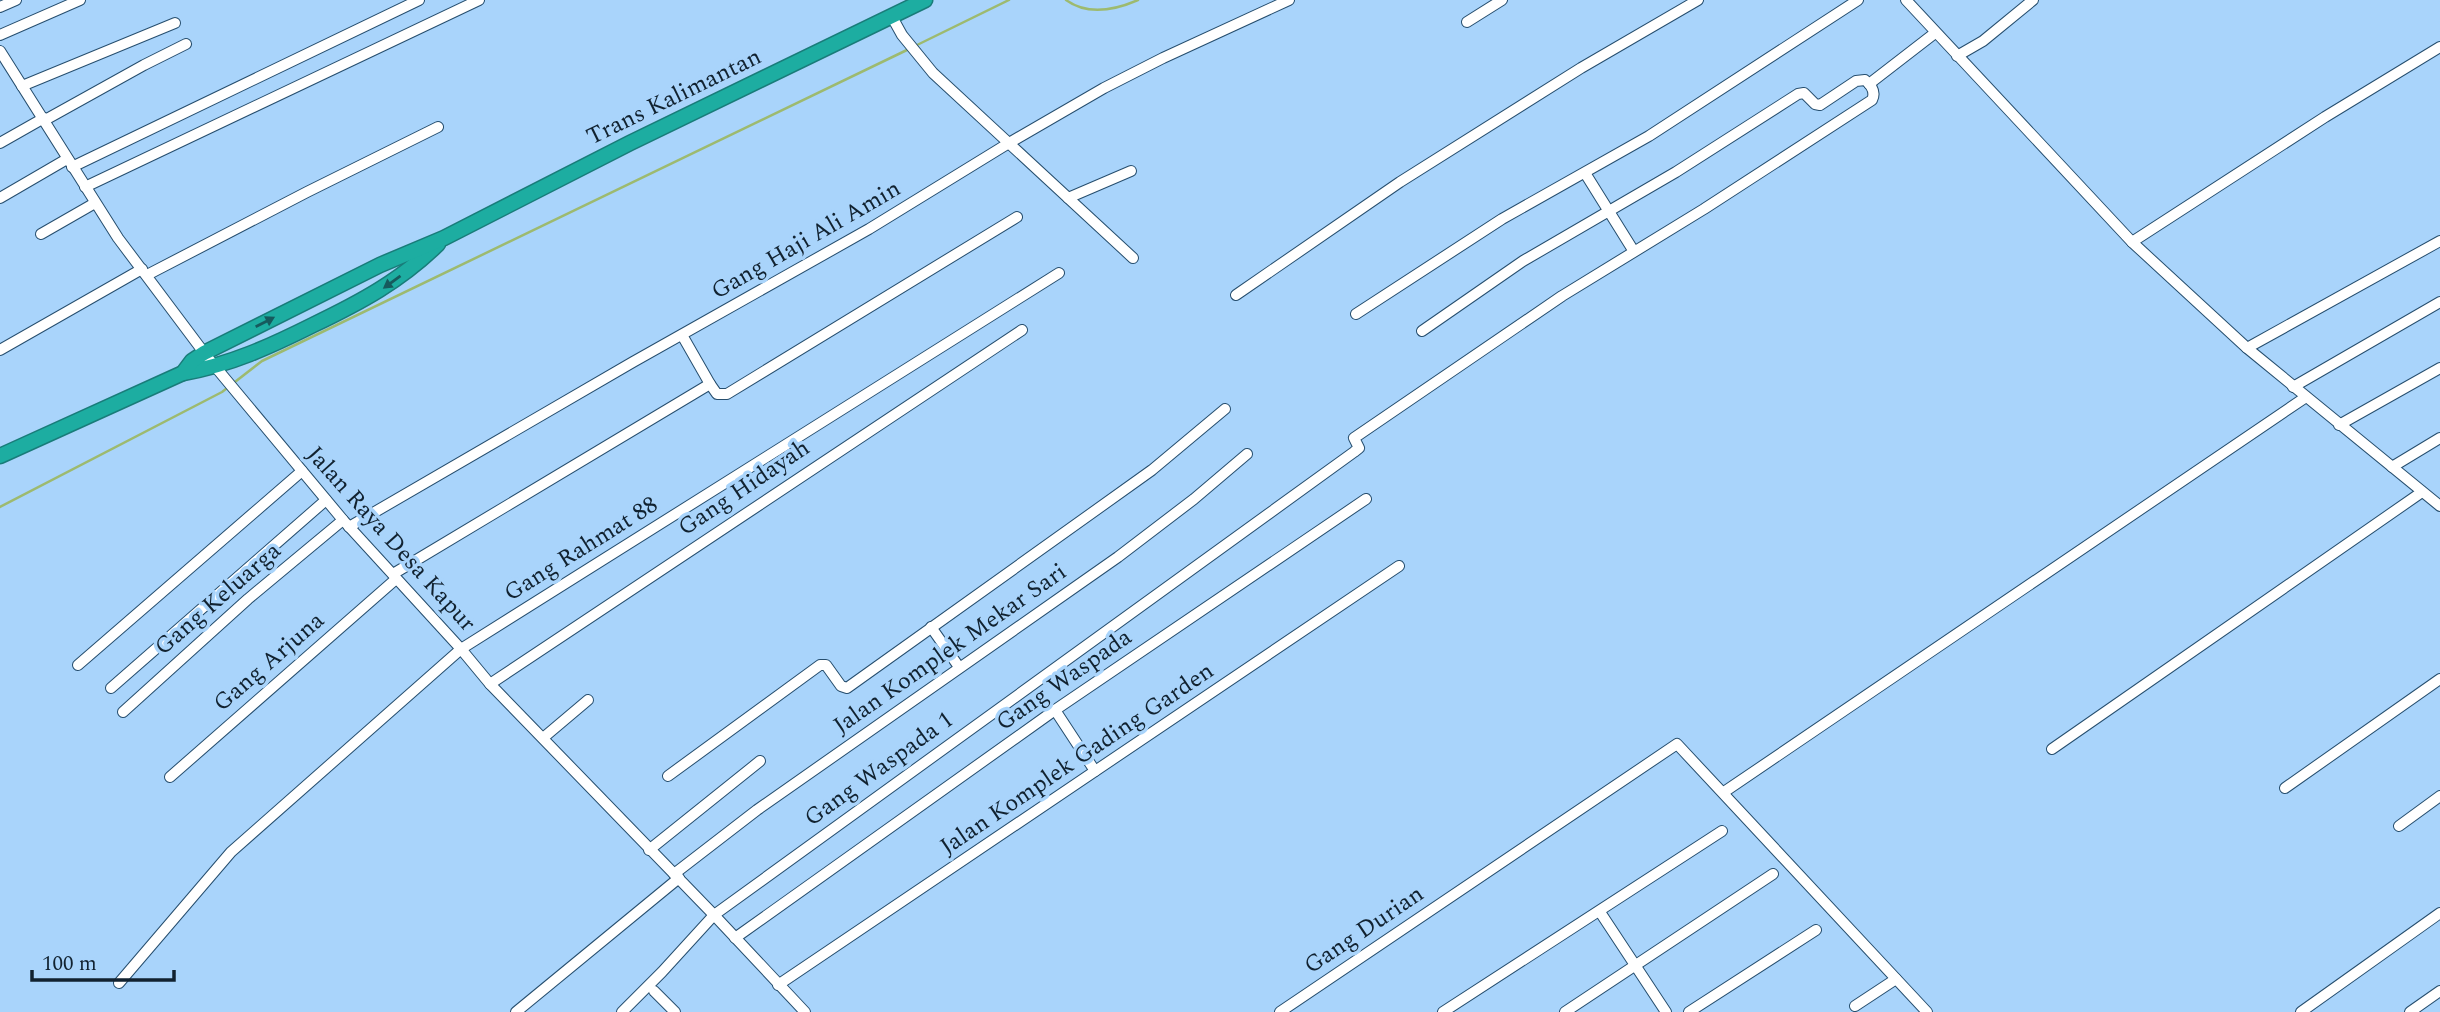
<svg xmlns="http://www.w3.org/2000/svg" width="2440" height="1012" font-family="Spectral,serif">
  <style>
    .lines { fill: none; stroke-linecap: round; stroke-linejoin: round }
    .stream { stroke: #9dba6f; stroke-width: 2.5 }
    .minor-casing { stroke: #264e6e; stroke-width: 12 }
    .highway-casing { stroke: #197c79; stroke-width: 17 }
    .minor { stroke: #fff; stroke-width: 10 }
    .highway { stroke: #1dada1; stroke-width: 14 }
    .oneway { fill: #165a5d }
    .labels { text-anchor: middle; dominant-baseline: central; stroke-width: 7; stroke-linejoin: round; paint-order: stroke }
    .street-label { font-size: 24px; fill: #112230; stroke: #a9d4fb }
  </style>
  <rect width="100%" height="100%" fill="#a9d4fb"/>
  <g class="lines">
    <g class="stream">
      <path d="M 1066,0 C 1088,16 1115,10 1138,0"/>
      <polyline points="915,46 1009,0"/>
      <polyline points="0,507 222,392 262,361 909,49"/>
    </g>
    <defs>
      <g id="minor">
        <polyline points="1906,0 2132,242 2247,348 2440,506"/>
        <polyline points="0,7 16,0"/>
        <polyline points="892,17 902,35 933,73 1133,258"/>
        <polyline points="1467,22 1502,0"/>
        <polyline points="0,35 80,0"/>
        <polyline points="0,51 118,238 208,358 343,520 461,649 490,684 714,915 805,1012"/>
        <polyline points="1957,56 1983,41 2033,0"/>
        <polyline points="1869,84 1935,33"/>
        <polyline points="22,86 175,23"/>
        <polyline points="45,120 144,65 186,44"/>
        <polyline points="0,143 44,118"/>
        <polyline points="72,167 419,0"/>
        <polyline points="1585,173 1633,250"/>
        <polyline points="85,187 479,0"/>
        <polyline points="0,198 67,159"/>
        <polyline points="1068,198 1131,171"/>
        <polyline points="41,234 95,203"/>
        <polyline points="2132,242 2325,117 2440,47"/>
        <polyline points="147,275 307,192 438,127"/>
        <polyline points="1236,295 1400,182 1581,68 1698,0"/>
        <polyline points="1356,314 1502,219 1649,136 1858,0"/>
        <polyline points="682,335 710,384"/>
        <polyline points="2247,348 2440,241"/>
        <polyline points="0,350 142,269"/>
        <polyline points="2293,387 2440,302"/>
        <polyline points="2339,425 2440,368"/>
        <polyline points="2392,467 2440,438"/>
        <polyline points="349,527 633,362 869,229 1009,143 1104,88 1163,58 1289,0"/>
        <polyline points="393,574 710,384 717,394 727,394 1017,217"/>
        <polyline points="931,627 959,667"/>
        <polyline points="78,665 302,471"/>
        <polyline points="490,684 1022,330"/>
        <polyline points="111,688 326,500"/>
        <polyline points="1055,710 1095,771"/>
        <polyline points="123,712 248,599 343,520"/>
        <polyline points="543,738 588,700"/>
        <polyline points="2052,749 2422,492"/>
        <polyline points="668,776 820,665 826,665 841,686 847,688 1152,470 1225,409"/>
        <polyline points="170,777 396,579"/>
        <polyline points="2285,788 2440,679"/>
        <polyline points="1724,792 2306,397"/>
        <polyline points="2399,826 2440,796"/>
        <polyline points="649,850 760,761"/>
        <polyline points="674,874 757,810 1118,557 1194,499 1247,454"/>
        <polyline points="1600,912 1666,1012"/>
        <polyline points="735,938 1055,710 1366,499"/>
        <polyline points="119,983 231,852 461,649 1059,273"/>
        <polyline points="778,985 1399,566"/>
        <polyline points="654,991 675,1012"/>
        <polyline points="1855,1006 1896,979"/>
        <polyline points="516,1012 679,878"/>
        <path d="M 622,1012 L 662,972 L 714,915 L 1354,452 L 1359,448 L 1354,438 L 1562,296 L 1704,209 L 1872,100 C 1876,92 1871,85 1865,80 L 1856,81 L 1820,105 L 1815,104 L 1804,93 L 1798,94 L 1676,172 L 1523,261 L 1422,331"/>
        <polyline points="1280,1012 1677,744 1927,1012"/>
        <polyline points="1443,1012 1722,831"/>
        <polyline points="1565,1012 1773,874"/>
        <polyline points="1689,1012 1816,930"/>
        <polyline points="2301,1012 2440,913"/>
        <polyline points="2410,1012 2440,991"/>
      </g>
      <g id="highway">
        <path d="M 183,373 C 230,365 271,346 313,325 C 361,302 400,281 438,244"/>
        <polyline points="0,456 183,373 192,361 204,353 380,265 444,238 630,143 925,0"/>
      </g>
    </defs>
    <use href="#minor" class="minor-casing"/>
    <use href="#highway" class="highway-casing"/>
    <use href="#minor" class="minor"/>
    <use href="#highway" class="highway"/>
  </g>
  <defs><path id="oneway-solid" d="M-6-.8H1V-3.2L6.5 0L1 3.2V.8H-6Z" transform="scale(1.75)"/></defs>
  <g class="oneway">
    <use href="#oneway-solid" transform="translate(392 282) rotate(144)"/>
    <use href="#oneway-solid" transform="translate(265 322) rotate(-27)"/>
  </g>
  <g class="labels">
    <g class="street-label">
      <text transform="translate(674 97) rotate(-26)">Trans Kalimantan</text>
      <text transform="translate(806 240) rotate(-30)">Gang Haji Ali Amin</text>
      <text transform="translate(744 488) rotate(-34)">Gang Hidayah</text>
      <text transform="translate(391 539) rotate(48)">Jalan Raya Desa Kapur</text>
      <text transform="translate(581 549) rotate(-32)">Gang Rahmat 88</text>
      <text transform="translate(218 599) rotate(-41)">Gang Keluarga</text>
      <text transform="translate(950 649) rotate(-35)">Jalan Komplek Mekar Sari</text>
      <text transform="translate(269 662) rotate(-41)">Gang Arjuna</text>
      <text transform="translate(1064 680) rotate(-35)">Gang Waspada</text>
      <text transform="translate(1077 759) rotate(-34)">Jalan Komplek Gading Garden</text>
      <text transform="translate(879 769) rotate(-36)">Gang Waspada 1</text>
      <text transform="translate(1364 930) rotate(-34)">Gang Durian</text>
    </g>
  </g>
  <path d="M32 970v10h142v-10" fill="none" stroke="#112230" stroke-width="3.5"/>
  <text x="42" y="970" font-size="21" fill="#112230" stroke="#a9d4fb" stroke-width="5" paint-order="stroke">100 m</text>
</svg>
